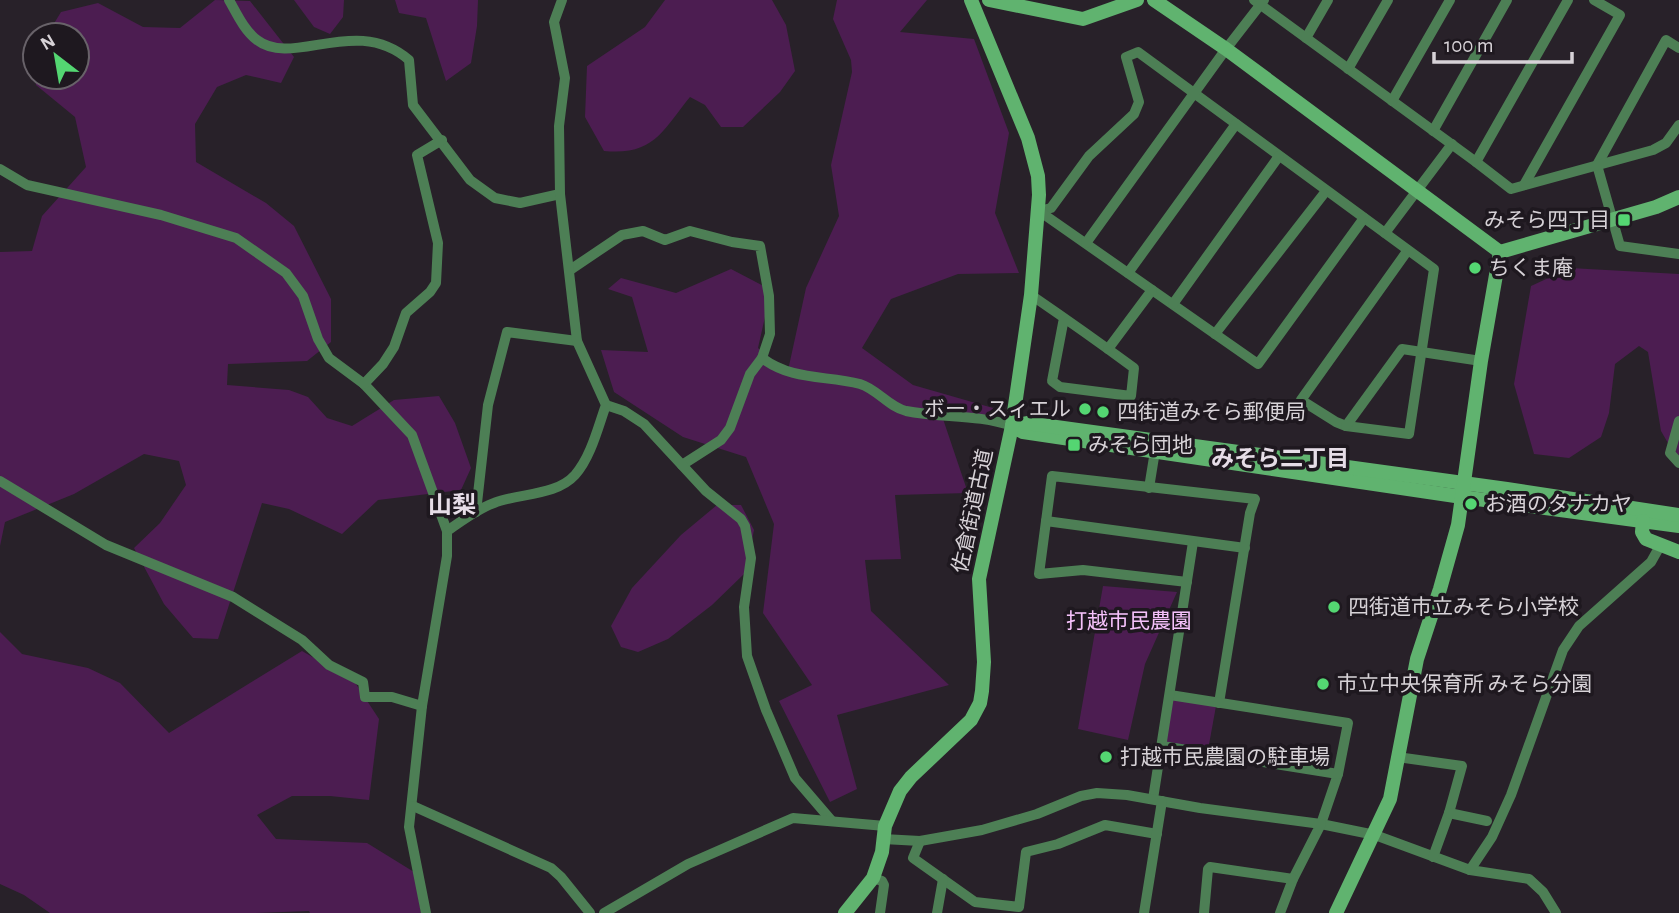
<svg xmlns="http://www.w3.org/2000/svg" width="1679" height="913" font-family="'Alegreya Sans','Noto Sans JP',sans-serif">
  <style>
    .green { fill: #4c1d51 }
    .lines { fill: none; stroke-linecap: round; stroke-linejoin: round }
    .street { stroke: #4d7f55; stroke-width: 10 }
    .secondary { stroke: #60b36f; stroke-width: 14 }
    .poi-dot { fill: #54d672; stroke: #1e181f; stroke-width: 2.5 }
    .labels { text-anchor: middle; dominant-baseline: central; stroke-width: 7; stroke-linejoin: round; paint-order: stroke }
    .poi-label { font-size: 21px; fill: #d7d2d7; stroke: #1e181f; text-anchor: start }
    .street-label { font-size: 21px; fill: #d7d2d7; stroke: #1e181f }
    .park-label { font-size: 21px; fill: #f6c2fb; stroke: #1e181f }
    .neighbourhood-label { font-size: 23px; font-weight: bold; fill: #e6dde7; stroke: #1e181f }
    .quarter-label { font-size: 24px; font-weight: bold; fill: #e6dde7; stroke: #1e181f }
  </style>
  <rect width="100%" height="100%" fill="#282129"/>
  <g class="green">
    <polygon points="215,0 250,1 294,57 281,83 246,75 217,87 195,124 196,162 266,203 294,226 331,299 331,342 307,361 228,364 227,385 289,390 308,397 327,418 352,426 394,400 439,396 455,423 471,468 461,490 378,500 342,534 289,509 262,503 218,639 193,638 164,604 134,548 160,523 186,485 179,461 144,454 74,494 5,522 0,546 0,252 32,251 42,216 86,167 75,117 36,85 35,77 77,77 77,35 47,35 61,12 98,3 143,27 180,28"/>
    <polygon points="294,0 344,0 343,17 330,34 314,27"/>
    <polygon points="395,0 478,0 477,26 471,63 446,81 426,18 399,13"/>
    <path d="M 665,0 L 772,0 L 786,25 L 795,71 L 780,92 L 743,127 L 721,127 L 705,105 L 690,97 C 663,130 654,156 604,151 L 585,117 L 587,66 L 645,27 Z"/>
    <polygon points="837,0 927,0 900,32 974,39 1009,133 995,213 1019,273 958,274 891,299 862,348 913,385 993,408 990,419 941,413 968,493 895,495 901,559 865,560 871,611 949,685 837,715 857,789 830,802 779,701 812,685 763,613 774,524 746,457 683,437 614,392 601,350 648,352 632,297 608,289 621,278 676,293 731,269 771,290 758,348 787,375 806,288 839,216 831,165 852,72 851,60 833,19"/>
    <polygon points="1570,268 1679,274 1679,462 1661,431 1648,352 1639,346 1615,364 1609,413 1601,437 1569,458 1534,454 1514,384 1531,286"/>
    <polygon points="717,505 741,505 754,530 745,573 712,605 668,639 638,652 621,647 611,626 632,588 681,535"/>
    <polygon points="1103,586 1177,592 1145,664 1128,740 1078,729"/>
    <polygon points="0,632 22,654 88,668 120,683 169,733 302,651 354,681 379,719 369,800 330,796 292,796 257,815 276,839 367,843 414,872 421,913 310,913 309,911 256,913 50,913 24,895 0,884"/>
    <polygon points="1173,700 1216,706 1208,750 1166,743"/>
  </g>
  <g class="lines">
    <g class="street">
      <path d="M 229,0 C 237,14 244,30 257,40 C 293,68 356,14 409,60 L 413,105 L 470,180 L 495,198 L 520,203 L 560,194"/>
      <polyline points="1254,0 1476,162 1568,0"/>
      <polyline points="1306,38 1328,0"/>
      <polyline points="1679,48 1666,40 1597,165 1620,246 1679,254"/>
      <polyline points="1348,69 1388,0"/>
      <polyline points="1392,101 1450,0"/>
      <polyline points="1433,131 1507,0"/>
      <polyline points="1476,162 1511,189 1653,150 1666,143 1679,125"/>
      <polyline points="0,169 27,185 161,215 236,238 286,273 303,296 318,339 329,358 364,384 412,435 447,531 447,556 422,706 409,827 426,913"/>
      <polyline points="1524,185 1620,15 1594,0"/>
      <polyline points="1039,211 1051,208 1089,156 1134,114 1139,102 1126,57 1138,52 1434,269 1409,434 1346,426 1336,422 1301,400 1408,250"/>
      <polyline points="1039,211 1258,364 1364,218"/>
      <polyline points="1385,233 1452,144"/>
      <polyline points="1086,243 1226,49 1264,0"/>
      <polyline points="570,270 622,235 643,231 665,240 690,231 732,242 760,246 769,296 770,334 762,358 750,374 730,428 721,440 682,465"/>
      <polyline points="1128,273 1236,124"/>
      <path d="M 1031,295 C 1066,319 1100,343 1134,368 L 1131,396 L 1060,387 L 1052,381 L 1064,318"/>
      <polyline points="1173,304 1279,156"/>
      <polyline points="1215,334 1326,191"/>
      <polyline points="1108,349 1152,290"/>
      <path d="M 762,358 C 793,381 825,375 860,384 C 877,389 889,407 906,411 C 941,418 978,414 1012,426"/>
      <polyline points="364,384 383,364 394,347 406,313 430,292 436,283 438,243 417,155 442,140"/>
      <polyline points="606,405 624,411 644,424 706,491 741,519 745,526 751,558 744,607 747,656 766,710 795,778 831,820"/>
      <polyline points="1679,421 1670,453 1679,463"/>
      <polyline points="1346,426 1402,349 1481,361"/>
      <polyline points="0,481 106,545 233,597 302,640 329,665 363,682 365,697 392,697 422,706"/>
      <polyline points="1149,488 1155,451"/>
      <polyline points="476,512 488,405 507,332 577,341"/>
      <polyline points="1046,521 1245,548"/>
      <path d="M 447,531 C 462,521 477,509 494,503 C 520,493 556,496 575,475 C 591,457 598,427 606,405 L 577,341 L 560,194 L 559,126 L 565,78 L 554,22 L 562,0"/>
      <polyline points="1187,582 1083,570 1039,574 1052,476 1255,499 1250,513 1219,703"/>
      <polyline points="1170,695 1348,723 1338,774 1321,824 1375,835 1470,870 1529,879 1543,892 1556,913"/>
      <polyline points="1162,746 1338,774"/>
      <polyline points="1397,757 1462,766 1449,813 1433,857"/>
      <polyline points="1153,799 1193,542"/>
      <polyline points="413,806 551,868 561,877 590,913"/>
      <polyline points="1449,813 1487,821"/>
      <polyline points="883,839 920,841 982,830 1037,814 1081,796 1097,793 1127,795 1200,808 1321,824 1293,879 1280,913"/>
      <polyline points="920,841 913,858 975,902 1019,907 1026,852 1058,844 1105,825 1157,834"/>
      <polyline points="1470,870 1492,837 1511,795 1563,650 1579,626 1651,562 1660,546"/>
      <polyline points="873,878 882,881 884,885 880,913"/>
      <polyline points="604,913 688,864 793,818 885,826"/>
      <polyline points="937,913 943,879"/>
      <polyline points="1144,913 1162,801"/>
      <polyline points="1204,913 1208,869 1210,867 1293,879"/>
    </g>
    <g class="secondary">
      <polyline points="989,0 1083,19 1137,0"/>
      <polyline points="1154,0 1226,49 1500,252"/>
      <polyline points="1500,252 1656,207 1679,197"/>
      <polyline points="1012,426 1023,432 1462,497 1679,526"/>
      <polyline points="1012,426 1027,423 1507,489 1679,515"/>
      <polyline points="1643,521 1642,532 1646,539 1679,552"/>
      <polyline points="845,913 873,878 882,852 885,826 900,791 911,777 971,720 980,703 982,691 984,662 979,579 1012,426 1031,295 1039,195 1038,176 1028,138 971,0"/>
      <polyline points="1336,913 1390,799 1417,659 1440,589 1458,525 1481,361 1500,252"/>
    </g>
  </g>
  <g class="poi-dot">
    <rect x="1617" y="213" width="14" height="14" rx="3.5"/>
    <circle cx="1475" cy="268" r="7"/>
    <circle cx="1085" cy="409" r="7"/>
    <circle cx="1103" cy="412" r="7"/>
    <rect x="1067" y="438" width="14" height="14" rx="3.5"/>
    <circle cx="1471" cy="504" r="7"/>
    <circle cx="1334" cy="607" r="7"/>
    <circle cx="1323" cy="684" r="7"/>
    <circle cx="1106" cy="757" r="7"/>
  </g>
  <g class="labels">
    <g class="poi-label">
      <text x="1610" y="220" text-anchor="end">みそら四丁目</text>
      <text x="1489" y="268">ちくま庵</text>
      <text x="1071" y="409" text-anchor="end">ボー・スィエル</text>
      <text x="1117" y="412">四街道みそら郵便局</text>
      <text x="1088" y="445">みそら団地</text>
      <text x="1485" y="504">お酒のタナカヤ</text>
      <text x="1348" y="607">四街道市立みそら小学校</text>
      <text x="1337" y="684">市立中央保育所 みそら分園</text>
      <text x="1120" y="757">打越市民農園の駐車場</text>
    </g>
    <g class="street-label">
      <text transform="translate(973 511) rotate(-78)">佐倉街道古道</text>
    </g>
    <g class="park-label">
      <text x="1129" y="621">打越市民農園</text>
    </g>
    <g class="neighbourhood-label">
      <text x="1280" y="459">みそら二丁目</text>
    </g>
    <g class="quarter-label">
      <text x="452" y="506">山梨</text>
    </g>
  </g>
  <g transform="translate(56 56) rotate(329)"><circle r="33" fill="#1e181f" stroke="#686269" stroke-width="2"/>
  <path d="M0-5L12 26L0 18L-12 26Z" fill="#54d672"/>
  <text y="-10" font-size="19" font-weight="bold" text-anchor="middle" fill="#d7d2d7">N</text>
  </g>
  <path d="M1434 52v10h138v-10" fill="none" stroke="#d7d2d7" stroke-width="3.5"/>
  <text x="1444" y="52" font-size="21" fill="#d7d2d7" stroke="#1e181f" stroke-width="5" paint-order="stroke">100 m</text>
</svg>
